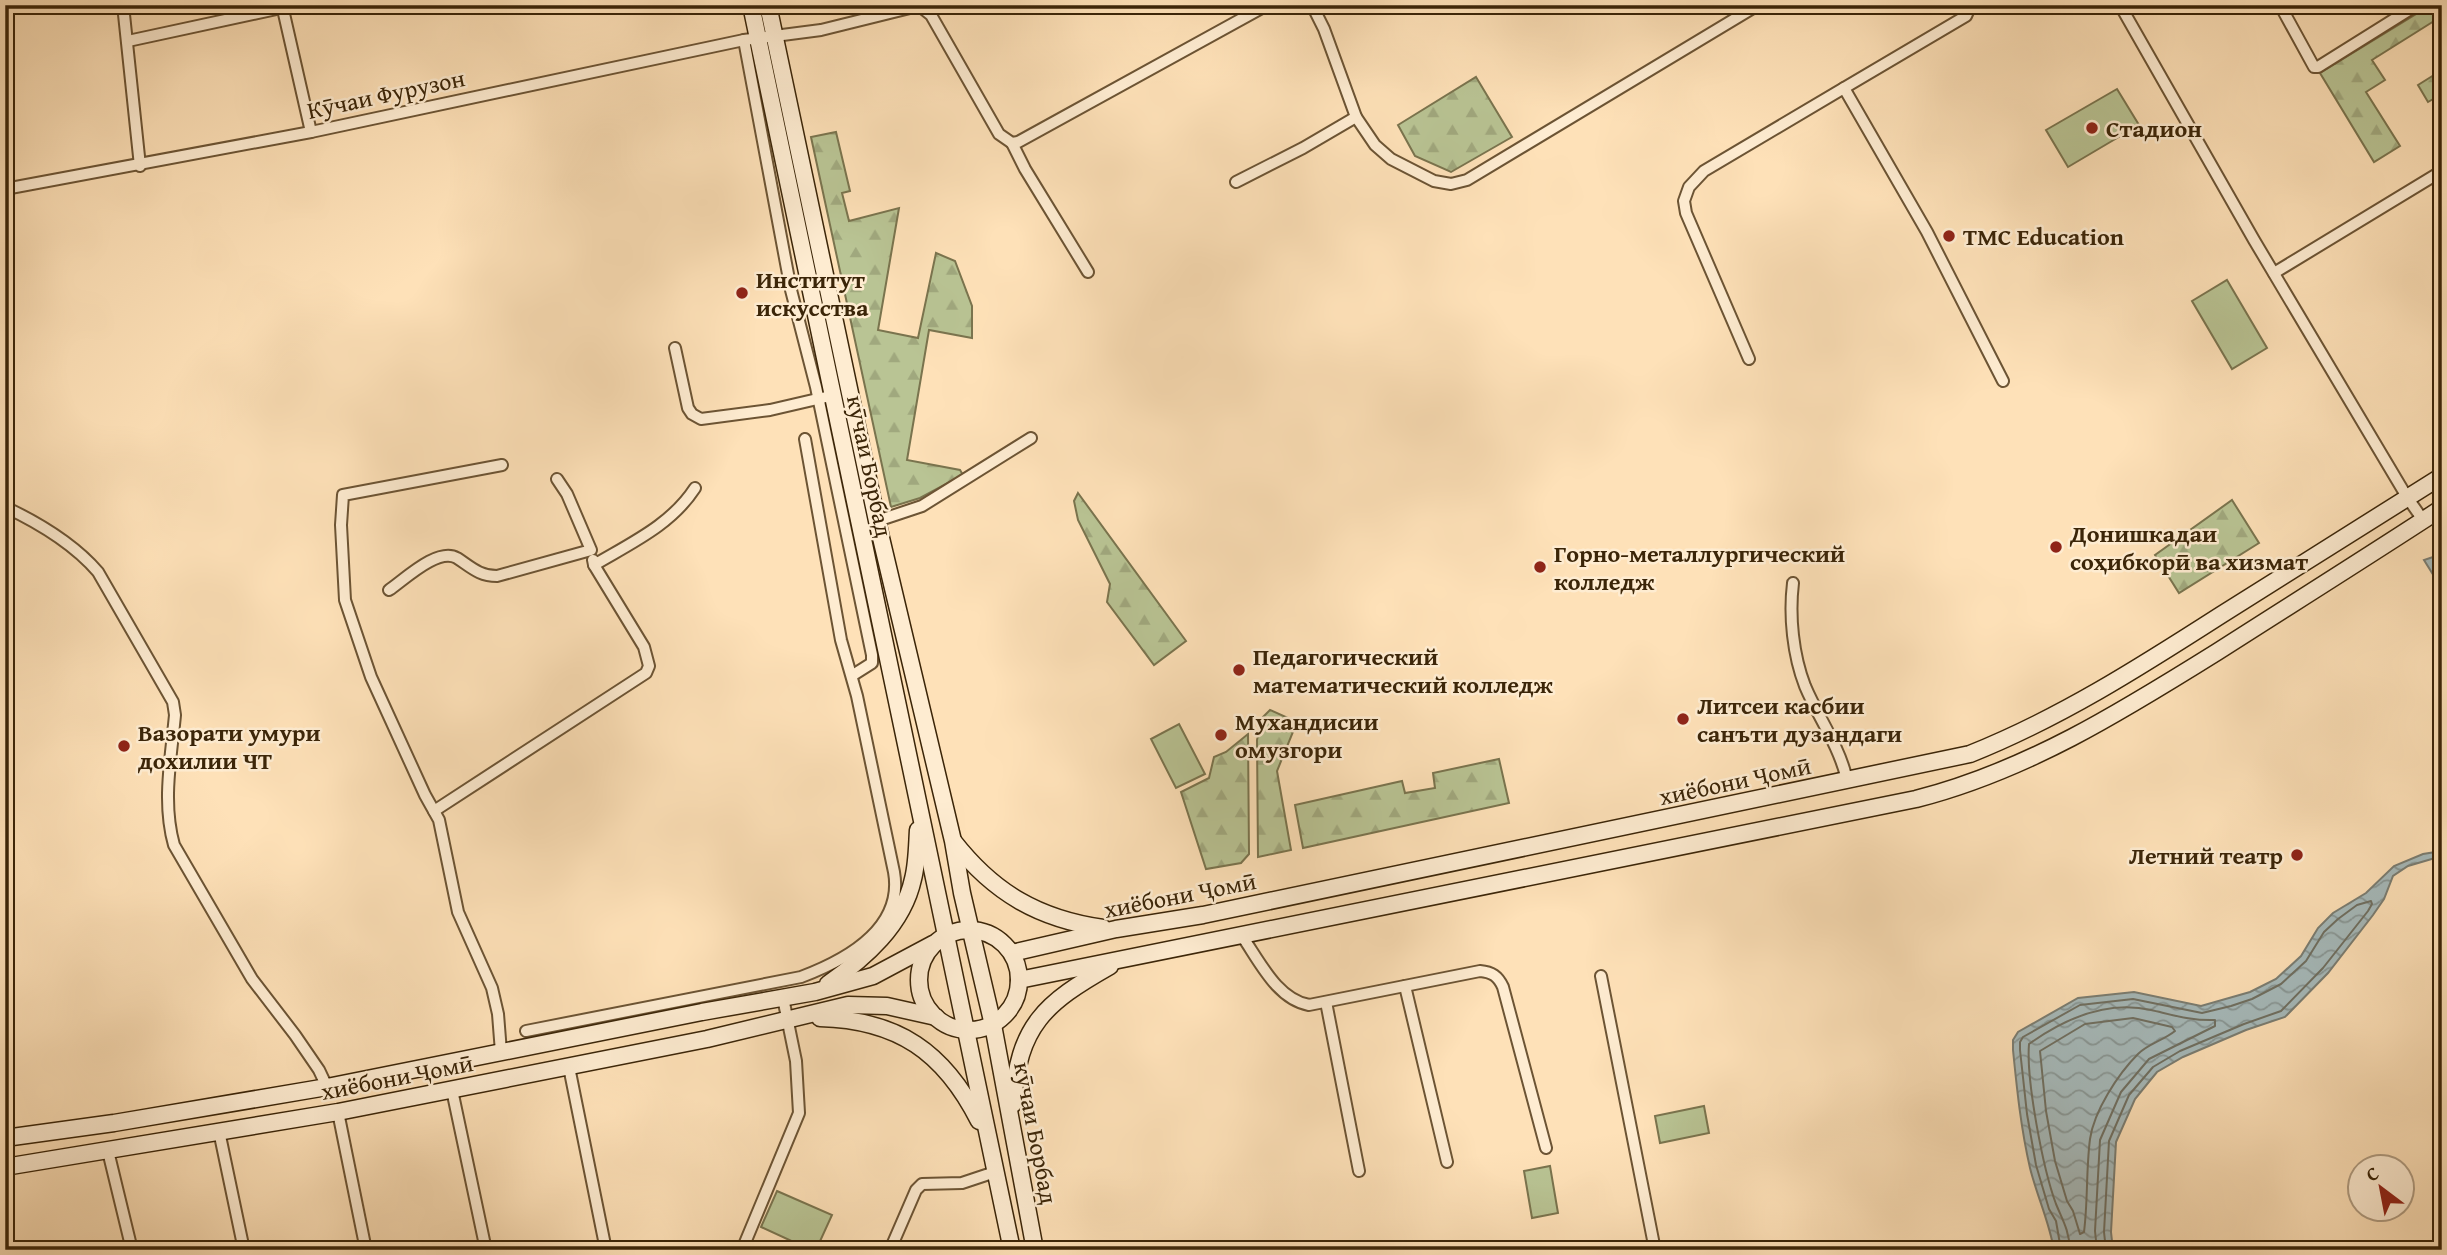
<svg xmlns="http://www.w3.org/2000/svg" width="2447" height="1255" font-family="'Gentium Book Plus',serif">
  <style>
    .green { fill: #b9c494; stroke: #7a744e; stroke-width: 2 }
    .forest { fill: url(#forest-firs); stroke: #7a744e; stroke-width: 2 }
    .water { fill: url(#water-waves); stroke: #7b7e73; stroke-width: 2 }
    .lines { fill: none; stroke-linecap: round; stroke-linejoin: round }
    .shore { stroke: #707062; stroke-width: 2 }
    .street-casing { stroke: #6c5434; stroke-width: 14 }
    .secondary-casing { stroke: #3b2508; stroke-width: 19 }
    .street { stroke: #feecd1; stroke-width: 10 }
    .secondary { stroke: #feecd1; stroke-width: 16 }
    .poi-dot { fill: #8f2418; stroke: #feecd1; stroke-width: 2.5 }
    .labels { text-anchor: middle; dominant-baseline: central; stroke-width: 5; stroke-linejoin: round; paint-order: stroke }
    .street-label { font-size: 24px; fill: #3b2508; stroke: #feecd1 }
    .poi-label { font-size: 24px; font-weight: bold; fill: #3b2508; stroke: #feecd1; text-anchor: start }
  </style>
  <defs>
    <pattern id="forest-firs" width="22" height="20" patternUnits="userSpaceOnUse" patternTransform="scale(1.75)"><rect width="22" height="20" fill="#b9c494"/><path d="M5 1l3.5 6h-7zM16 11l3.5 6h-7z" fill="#a0a87e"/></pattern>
    <pattern id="water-waves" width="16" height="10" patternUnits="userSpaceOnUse" patternTransform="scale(1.75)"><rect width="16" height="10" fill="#a6babb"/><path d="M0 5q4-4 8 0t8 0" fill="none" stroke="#889796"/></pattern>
  </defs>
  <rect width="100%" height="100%" fill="#fee1b8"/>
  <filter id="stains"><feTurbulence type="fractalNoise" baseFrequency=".00286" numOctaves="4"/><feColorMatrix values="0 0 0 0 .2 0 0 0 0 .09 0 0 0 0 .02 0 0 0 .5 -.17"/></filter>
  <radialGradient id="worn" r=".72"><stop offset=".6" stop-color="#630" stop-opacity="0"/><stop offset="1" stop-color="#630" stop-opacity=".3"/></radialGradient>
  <g class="green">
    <polygon points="2117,89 2139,125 2068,167 2046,130"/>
    <polygon points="2227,280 2267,348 2232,369 2192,301"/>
    <polygon points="1179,724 1205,774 1176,788 1151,739"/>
    <polygon points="1704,1106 1709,1133 1660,1143 1655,1116"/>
    <polygon points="1550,1166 1558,1213 1532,1218 1524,1171"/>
    <polygon points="777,1191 832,1215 816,1250 811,1250 761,1227"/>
  </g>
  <g class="forest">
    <polygon points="2431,5 2442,5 2442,16 2372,60 2385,80 2366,92 2400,146 2374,162 2320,73"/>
    <polygon points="2442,70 2442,94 2428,102 2418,85"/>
    <polygon points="1476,77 1512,137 1451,172 1415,156 1398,125"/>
    <polygon points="836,132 850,191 842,193 849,221 899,208 878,330 918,338 936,253 955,261 972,306 972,338 929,330 907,460 960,470 963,475 920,498 891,507 811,137"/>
    <polygon points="1078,493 1186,641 1154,665 1107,602 1110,584 1078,520 1074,501"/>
    <polygon points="2232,500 2259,543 2179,593 2155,555"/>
    <polygon points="1270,710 1297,722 1277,771 1291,850 1258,857 1257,740 1262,718"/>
    <polygon points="1248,734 1249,854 1241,863 1206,869 1181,792 1209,778 1214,757 1226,752"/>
    <polygon points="1499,759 1509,803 1303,848 1295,805 1402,781 1405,793 1435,788 1433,773"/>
  </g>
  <g class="water">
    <polygon points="2433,557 2442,573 2442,589 2424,560"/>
    <path d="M 2442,851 L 2442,856 L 2408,866 L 2393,876 L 2384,899 L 2373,915 L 2328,973 L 2285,1017 L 2246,1030 L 2183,1057 L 2157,1072 L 2148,1083 L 2135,1099 L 2116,1142 L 2111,1232 L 2113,1250 L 2054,1250 C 2049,1221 2037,1196 2030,1168 C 2021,1129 2017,1090 2013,1050 L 2013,1040 L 2018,1032 L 2078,998 L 2134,992 L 2201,1006 L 2250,992 L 2276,979 L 2301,956 L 2318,928 L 2333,913 L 2366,893 L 2394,866 L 2423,854 Z"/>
  </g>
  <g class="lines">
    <g class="shore">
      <path d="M 2133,1018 L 2172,1027 L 2175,1031 C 2164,1040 2148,1044 2138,1054 C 2118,1074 2094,1111 2090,1139 C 2086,1170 2088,1201 2084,1232 L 2080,1234 L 2073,1211 L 2067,1201 L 2055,1161 L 2046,1111 L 2040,1051 L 2085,1024 Z"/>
      <polyline points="2061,1250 2056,1221 2049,1209 2036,1165 2027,1114 2020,1050 2020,1042 2023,1037 2080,1005 2133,999 2202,1013 2231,1006 2252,999 2281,984 2306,961 2324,932 2338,919 2357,905 2371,901 2372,904 2368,911 2323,968 2281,1011 2244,1024 2180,1051 2153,1067 2129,1095 2109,1141 2104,1232 2106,1250"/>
      <path d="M 2070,1250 C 2069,1230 2063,1221 2056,1204 C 2043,1169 2026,1080 2029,1044 C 2064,1019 2107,1000 2151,1010 C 2173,1015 2192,1021 2215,1020 L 2215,1026 L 2149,1059 L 2121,1092 L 2100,1140 L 2095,1231 L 2097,1250"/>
    </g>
    <defs>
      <g id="street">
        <polyline points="123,5 140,166"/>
        <polyline points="282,5 311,132"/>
        <polyline points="1971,5 1966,16 1844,88 1927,232 2003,381"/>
        <polyline points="2120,5 2254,240 2407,497 2423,520"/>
        <polyline points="2280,5 2314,67 2318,67 2417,5"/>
        <polyline points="744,40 791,290 816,387 872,655 872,663 853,675"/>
        <polyline points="128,41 295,5"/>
        <polyline points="1356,117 1375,145 1391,159 1434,181 1451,184 1467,180 1758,5"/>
        <polyline points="1012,143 1025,169 1088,272"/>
        <polyline points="1236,182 1303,148 1356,117 1324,29 1312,5"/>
        <polyline points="5,189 311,132 744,40 821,30 914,7 921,7 931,15 999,134 1012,143 1018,142 1267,5"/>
        <polyline points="2274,273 2442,171"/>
        <polyline points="675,348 688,408 692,414 701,419 770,410 826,397"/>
        <polyline points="1749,359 1686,213 1684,201 1689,187 1704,171 1844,88"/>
        <path d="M 5,507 C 39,523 73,543 98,572 L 173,702 L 175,715 C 171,758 162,803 174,845 L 252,979 L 295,1035 L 319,1070 L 327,1087"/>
        <polyline points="877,521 922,506 1031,438"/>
        <path d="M 593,560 L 594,565 C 631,543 671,525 695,488"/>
        <path d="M 1793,583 C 1789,616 1793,655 1805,686 C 1818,717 1838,744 1846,776"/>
        <path d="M 389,590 C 405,579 438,547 457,558 C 471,567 479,576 497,576 L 591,550 L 567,494 L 557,479"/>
        <polyline points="434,811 646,673 649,666 644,647 594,565"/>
        <path d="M 1242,936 C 1260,962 1277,999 1309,1005 L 1480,971 C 1492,972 1498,976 1503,987 L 1546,1148"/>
        <polyline points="1601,976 1655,1250"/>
        <polyline points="1405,986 1447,1162"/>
        <polyline points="1326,1002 1359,1171"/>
        <path d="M 526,1031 L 801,977 C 846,960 904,929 894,872 L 857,696 L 841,640 L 805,439"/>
        <polyline points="501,1052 498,1014 492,988 458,912 439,820 425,795 371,677 345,600 341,525 343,495 502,465"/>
        <polyline points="569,1067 606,1250"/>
        <polyline points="452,1090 486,1250"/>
        <polyline points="338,1112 366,1250"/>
        <polyline points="219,1131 244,1250"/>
        <polyline points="108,1151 132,1250"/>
        <polyline points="742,1250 799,1113 796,1061 783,998"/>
        <polyline points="890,1250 916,1190 922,1184 962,1183 995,1172"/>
      </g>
      <g id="secondary">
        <polyline points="751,5 1012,1250"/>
        <polyline points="768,5 877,521 953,841 962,893 993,1025 1035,1250"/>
        <path d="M 954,842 C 994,893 1039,919 1103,928"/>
        <circle cx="969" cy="980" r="50"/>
        <path d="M 1012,953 L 1116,929 L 1203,915 L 1970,754 C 2060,718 2140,667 2221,615 C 2295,569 2368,522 2442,476"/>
        <path d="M 1019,980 L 1916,799 C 2026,771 2121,712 2217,652 C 2292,604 2367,557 2442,508"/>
        <path d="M 828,984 C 865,958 903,925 913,879 C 917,864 917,846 918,830"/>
        <path d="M 820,1018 C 898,1020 944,1052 979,1121"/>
        <path d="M 1013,1104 C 1018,1025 1045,1003 1110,966"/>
        <polyline points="5,1138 114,1123 327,1087 702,1012 815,992 873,976 933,944"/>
        <polyline points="5,1167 338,1112 707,1039 848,1005 887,1006 936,1017"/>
      </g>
    </defs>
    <use href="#street" class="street-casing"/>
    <use href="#secondary" class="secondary-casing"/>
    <use href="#street" class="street"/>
    <use href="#secondary" class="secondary"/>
  </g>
  <g class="poi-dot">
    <circle cx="2092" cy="128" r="7"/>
    <circle cx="1949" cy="236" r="7"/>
    <circle cx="742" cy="293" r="7"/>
    <circle cx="2056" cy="547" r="7"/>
    <circle cx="1540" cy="567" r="7"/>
    <circle cx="1239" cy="670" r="7"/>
    <circle cx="1683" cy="719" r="7"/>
    <circle cx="1221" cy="735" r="7"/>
    <circle cx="124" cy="746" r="7"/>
    <circle cx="2297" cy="855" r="7"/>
  </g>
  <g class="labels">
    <g class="street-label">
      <text transform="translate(386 94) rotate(-12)">Кӯчаи Фурузон</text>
      <text transform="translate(870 466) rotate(78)">кӯчаи Борбад</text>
      <text transform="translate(1735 781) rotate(-12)">хиёбони Ҷомӣ</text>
      <text transform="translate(1180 895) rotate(-11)">хиёбони Ҷомӣ</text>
      <text transform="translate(397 1077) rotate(-11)">хиёбони Ҷомӣ</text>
      <text transform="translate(1036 1133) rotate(79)">кӯчаи Борбад</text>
    </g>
    <g class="poi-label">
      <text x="2106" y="128">Стадион</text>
      <text x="1963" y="236">TMC Education</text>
      <text x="756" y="279">Институт<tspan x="756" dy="28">искусства</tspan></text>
      <text x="2070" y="533">Донишкадаи<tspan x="2070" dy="28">соҳибкорӣ ва хизмат</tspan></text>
      <text x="1554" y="553">Горно-металлургический<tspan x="1554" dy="28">колледж</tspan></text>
      <text x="1253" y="656">Педагогический<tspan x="1253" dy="28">математический колледж</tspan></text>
      <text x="1697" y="705">Литсеи касбии<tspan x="1697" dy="28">санъти дузандаги</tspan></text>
      <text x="1235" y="721">Мухандисии<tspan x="1235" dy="28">омузгори</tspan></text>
      <text x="138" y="732">Вазорати умури<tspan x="138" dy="28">дохилии ЧТ</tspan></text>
      <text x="2283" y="855" text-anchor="end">Летний театр</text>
    </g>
  </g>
  <rect width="2447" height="1255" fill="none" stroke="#fee1b8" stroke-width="28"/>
  <rect x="7" y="7" width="2433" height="1241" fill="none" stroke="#3b2508" stroke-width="3.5"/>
  <rect x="14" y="14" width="2419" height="1227" fill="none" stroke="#3b2508" stroke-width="2"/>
  <g transform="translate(2381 1188) rotate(328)"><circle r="33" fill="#feecd1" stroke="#b09c81" stroke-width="2"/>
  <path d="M0-5L12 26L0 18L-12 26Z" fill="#8f2418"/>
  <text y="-10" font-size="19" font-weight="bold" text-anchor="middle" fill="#3b2508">С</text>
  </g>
  <rect width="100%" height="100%" filter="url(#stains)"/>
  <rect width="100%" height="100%" fill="url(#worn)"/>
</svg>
